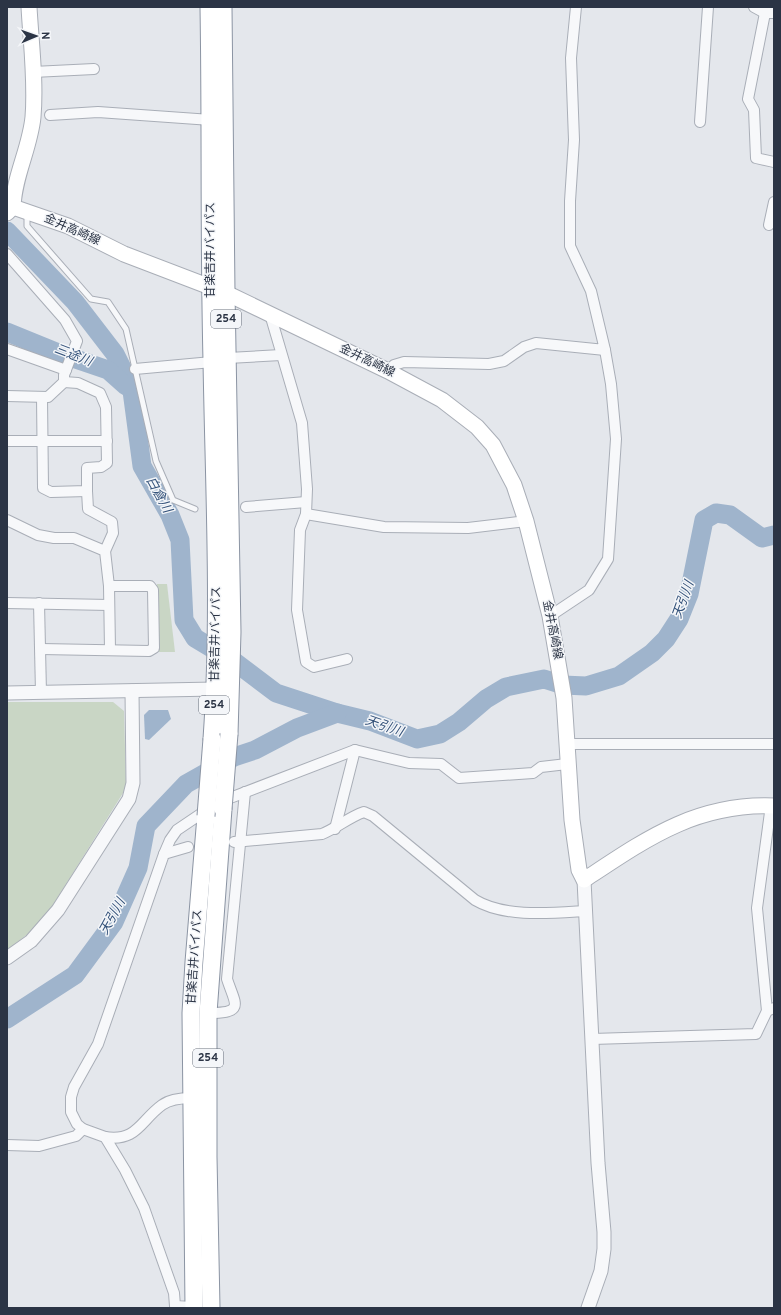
<svg xmlns="http://www.w3.org/2000/svg" width="781" height="1315" font-family="Overpass,'Noto Sans JP',sans-serif">
  <style>
    .green { fill: #c9d6c5 }
    .water { fill: #9fb4cc }
    .lines { fill: none; stroke-linecap: round; stroke-linejoin: round }
    .river { stroke: #9fb4cc; stroke-width: 19 }
    .service-casing { stroke: #a9aeb7; stroke-width: 7 }
    .minor-casing { stroke: #a9aeb7; stroke-width: 12 }
    .tertiary-casing { stroke: #a9aeb7; stroke-width: 15 }
    .secondary-casing { stroke: #a9aeb7; stroke-width: 17 }
    .trunk-casing { stroke: #8b94a3; stroke-width: 19 }
    .service { stroke: #f7f8fa; stroke-width: 5 }
    .minor { stroke: #f7f8fa; stroke-width: 10 }
    .tertiary { stroke: #f7f8fa; stroke-width: 13 }
    .secondary { stroke: #fff; stroke-width: 15 }
    .trunk { stroke: #fff; stroke-width: 17 }
    .trunk-bridge-casing { stroke: #8b94a3; stroke-width: 19; stroke-linecap: butt }
    .trunk-bridge { stroke: #fff; stroke-width: 17 }
    .labels { text-anchor: middle; dominant-baseline: central; stroke-width: 3; stroke-linejoin: round; paint-order: stroke }
    .shield { fill: #f4f6f9; stroke: #676e7b; stroke-width: 1 }
    .shield-label { font-size: 11px; font-weight: bold; fill: #2b3445 }
    .street-label { font-size: 12px; fill: #2b3445; stroke: #f4f6f9 }
    .water-label { font-size: 13px; font-style: italic; fill: #34527a; stroke: #f4f6f9 }
  </style>
  <rect width="100%" height="100%" fill="#e4e7ec"/>
  <g class="green">
    <polygon points="157,584 167,584 175,652 159,652"/>
    <polygon points="7,702 113,702 124,711 126,785 123,793 51,908 29,933 7,950"/>
  </g>
  <polygon class="water" points="149,710 168,710 171,719 149,740 145,739 144,715"/>
  <g class="lines">
    <g class="river">
      <polyline points="7,231 75,302 115,354 126,376 132,391 142,466 170,515 180,540 184,620 195,638 235,662 276,693 337,713 370,721 417,739 440,734 459,722 486,699 506,687 544,679 563,685 586,686 619,676 652,653 666,639 679,619 689,594 704,520 716,513 730,515 762,538 774,535"/>
      <polyline points="7,332 61,354 108,370 126,386"/>
      <polyline points="7,1019 75,975 114,922 138,868 146,826 186,784 234,757 255,750 297,728 337,713"/>
    </g>
    <defs>
      <polyline id="service" points="27,214 27,226 91,299 108,302 126,329 156,461 173,500 195,509"/>
      <g id="minor">
        <polyline points="754,7 765,13 774,13"/>
        <polyline points="765,13 748,99 754,110 756,158 774,162"/>
        <polyline points="33,72 94,69"/>
        <polyline points="50,115 98,112 211,120"/>
        <polyline points="700,122 708,7"/>
        <polyline points="769,225 774,202"/>
        <polyline points="7,254 65,320 77,341 64,375 64,382 48,397 7,396"/>
        <polyline points="270,314 302,423 307,489 306,514 384,527 468,528 526,521"/>
        <polyline points="7,349 66,370"/>
        <polyline points="228,358 281,355"/>
        <polyline points="135,369 212,362"/>
        <polyline points="388,371 394,365 404,362 489,364 504,361 524,347 536,343 605,350 591,291 570,246 570,201 574,140 571,58 576,7"/>
        <polyline points="42,397 43,488 51,492 87,491 87,468 101,467 107,463 106,407 100,393 78,383 64,382"/>
        <polyline points="7,441 107,441"/>
        <polyline points="87,491 88,509 112,522 113,533 105,551"/>
        <polyline points="246,507 306,502"/>
        <polyline points="306,514 300,530 297,610 306,662 314,667 347,659"/>
        <polyline points="7,520 38,535 54,538 74,538 105,551 109,586 110,650"/>
        <polyline points="7,603 109,605"/>
        <polyline points="39,603 41,693"/>
        <polyline points="550,616 589,590 608,559 616,439 611,384 605,350"/>
        <polyline points="41,649 149,651 154,648 153,590 150,586 109,586"/>
        <polyline points="566,744 774,744"/>
        <polyline points="335,829 355,750"/>
        <path d="M 234,842 L 322,834 C 337,828 349,817 364,812 L 373,816 L 475,900 C 505,918 552,913 586,911"/>
        <polyline points="188,847 164,854 98,1044 74,1087 71,1097 71,1112 77,1124 83,1129 105,1137 125,1170 144,1208 174,1293 175,1306 194,1307"/>
        <polyline points="164,854 170,840 177,830 217,803 355,750 409,763 441,764 459,778 533,773 541,767 567,764"/>
        <polyline points="767,1011 757,908 771,805"/>
        <path d="M 208,1013 C 246,1013 235,1004 227,979 L 245,792"/>
        <polyline points="592,1039 756,1034 767,1011 774,1008"/>
        <path d="M 105,1137 C 137,1142 140,1121 162,1105 C 170,1099 182,1098 192,1098"/>
        <polyline points="7,1145 39,1146 76,1136 83,1129"/>
      </g>
      <g id="tertiary">
        <polyline points="7,693 215,689"/>
        <polyline points="584,880 598,1163 604,1232 604,1249 601,1271 588,1308"/>
        <polyline points="7,958 31,941 58,910 129,799 133,783 132,691"/>
      </g>
      <g id="secondary">
        <path d="M 13,207 L 68,226 L 124,254 L 226,293 L 388,371 L 442,400 L 477,427 L 493,445 L 514,485 L 526,521 L 550,616 L 564,698 L 572,820 L 579,870 L 584,880 C 646,839 696,803 774,806"/>
        <path d="M 7,213 L 13,207 C 14,176 30,148 33,117 C 36,81 31,43 29,7"/>
      </g>
      <g id="trunk">
        <path d="M 209,7 C 211,125 209,243 212,360 C 214,487 221,613 212,739"/>
        <polyline points="223,7 226,293 232,632 229,734"/>
        <polyline points="194,1308 191,1013 194,962 206,816"/>
        <polyline points="211,1308 208,1157 208,1013 223,809"/>
      </g>
    </defs>
    <use href="#service" class="service-casing"/>
    <use href="#minor" class="minor-casing"/>
    <use href="#tertiary" class="tertiary-casing"/>
    <use href="#secondary" class="secondary-casing"/>
    <use href="#trunk" class="trunk-casing"/>
    <use href="#service" class="service"/>
    <use href="#minor" class="minor"/>
    <use href="#tertiary" class="tertiary"/>
    <use href="#secondary" class="secondary"/>
    <use href="#trunk" class="trunk"/>
    <defs>
      <g id="trunk-bridge">
        <polyline points="223,809 229,734"/>
        <polyline points="206,816 212,739"/>
      </g>
    </defs>
    <use href="#trunk-bridge" class="trunk-bridge-casing"/>
    <use href="#trunk-bridge" class="trunk-bridge"/>
  </g>
  <g class="labels">
    <g class="shield">
      <rect x="211" y="310" width="30" height="18" rx="3"/>
      <rect x="199" y="696" width="30" height="18" rx="3"/>
      <rect x="193" y="1049" width="30" height="18" rx="3"/>
    </g>
    <g class="shield-label">
      <text x="226" y="319">254</text>
      <text x="214" y="705">254</text>
      <text x="208" y="1058">254</text>
    </g>
    <g class="street-label">
      <text transform="translate(72 230) rotate(24)">金井高崎線</text>
      <text transform="translate(211 250) rotate(-90)">甘楽吉井バイパス</text>
      <text transform="translate(367 361) rotate(26)">金井高崎線</text>
      <text transform="translate(552 630) rotate(79)">金井高崎線</text>
      <text transform="translate(216 634) rotate(-89)">甘楽吉井バイパス</text>
      <text transform="translate(195 957) rotate(-86)">甘楽吉井バイパス</text>
    </g>
    <g class="water-label">
      <text transform="translate(73 356) rotate(21)">三途川</text>
      <text transform="translate(158 495) rotate(61)">白倉川</text>
      <text transform="translate(684 600) rotate(-70)">天引川</text>
      <text transform="translate(384 727) rotate(19)">天引川</text>
      <text transform="translate(113 917) rotate(-61)">天引川</text>
    </g>
  </g>
  <rect width="781" height="1315" fill="none" stroke="#2b3445" stroke-width="16"/>
  <g transform="translate(36 36) rotate(88)" stroke="#f4f6f9" stroke-width="3" paint-order="stroke">
  <path d="M0-3L7 15L0 10L-7 15Z" fill="#2b3445"/>
  <text y="-6" font-size="11" font-weight="bold" text-anchor="middle" fill="#2b3445">N</text>
  </g>
</svg>
